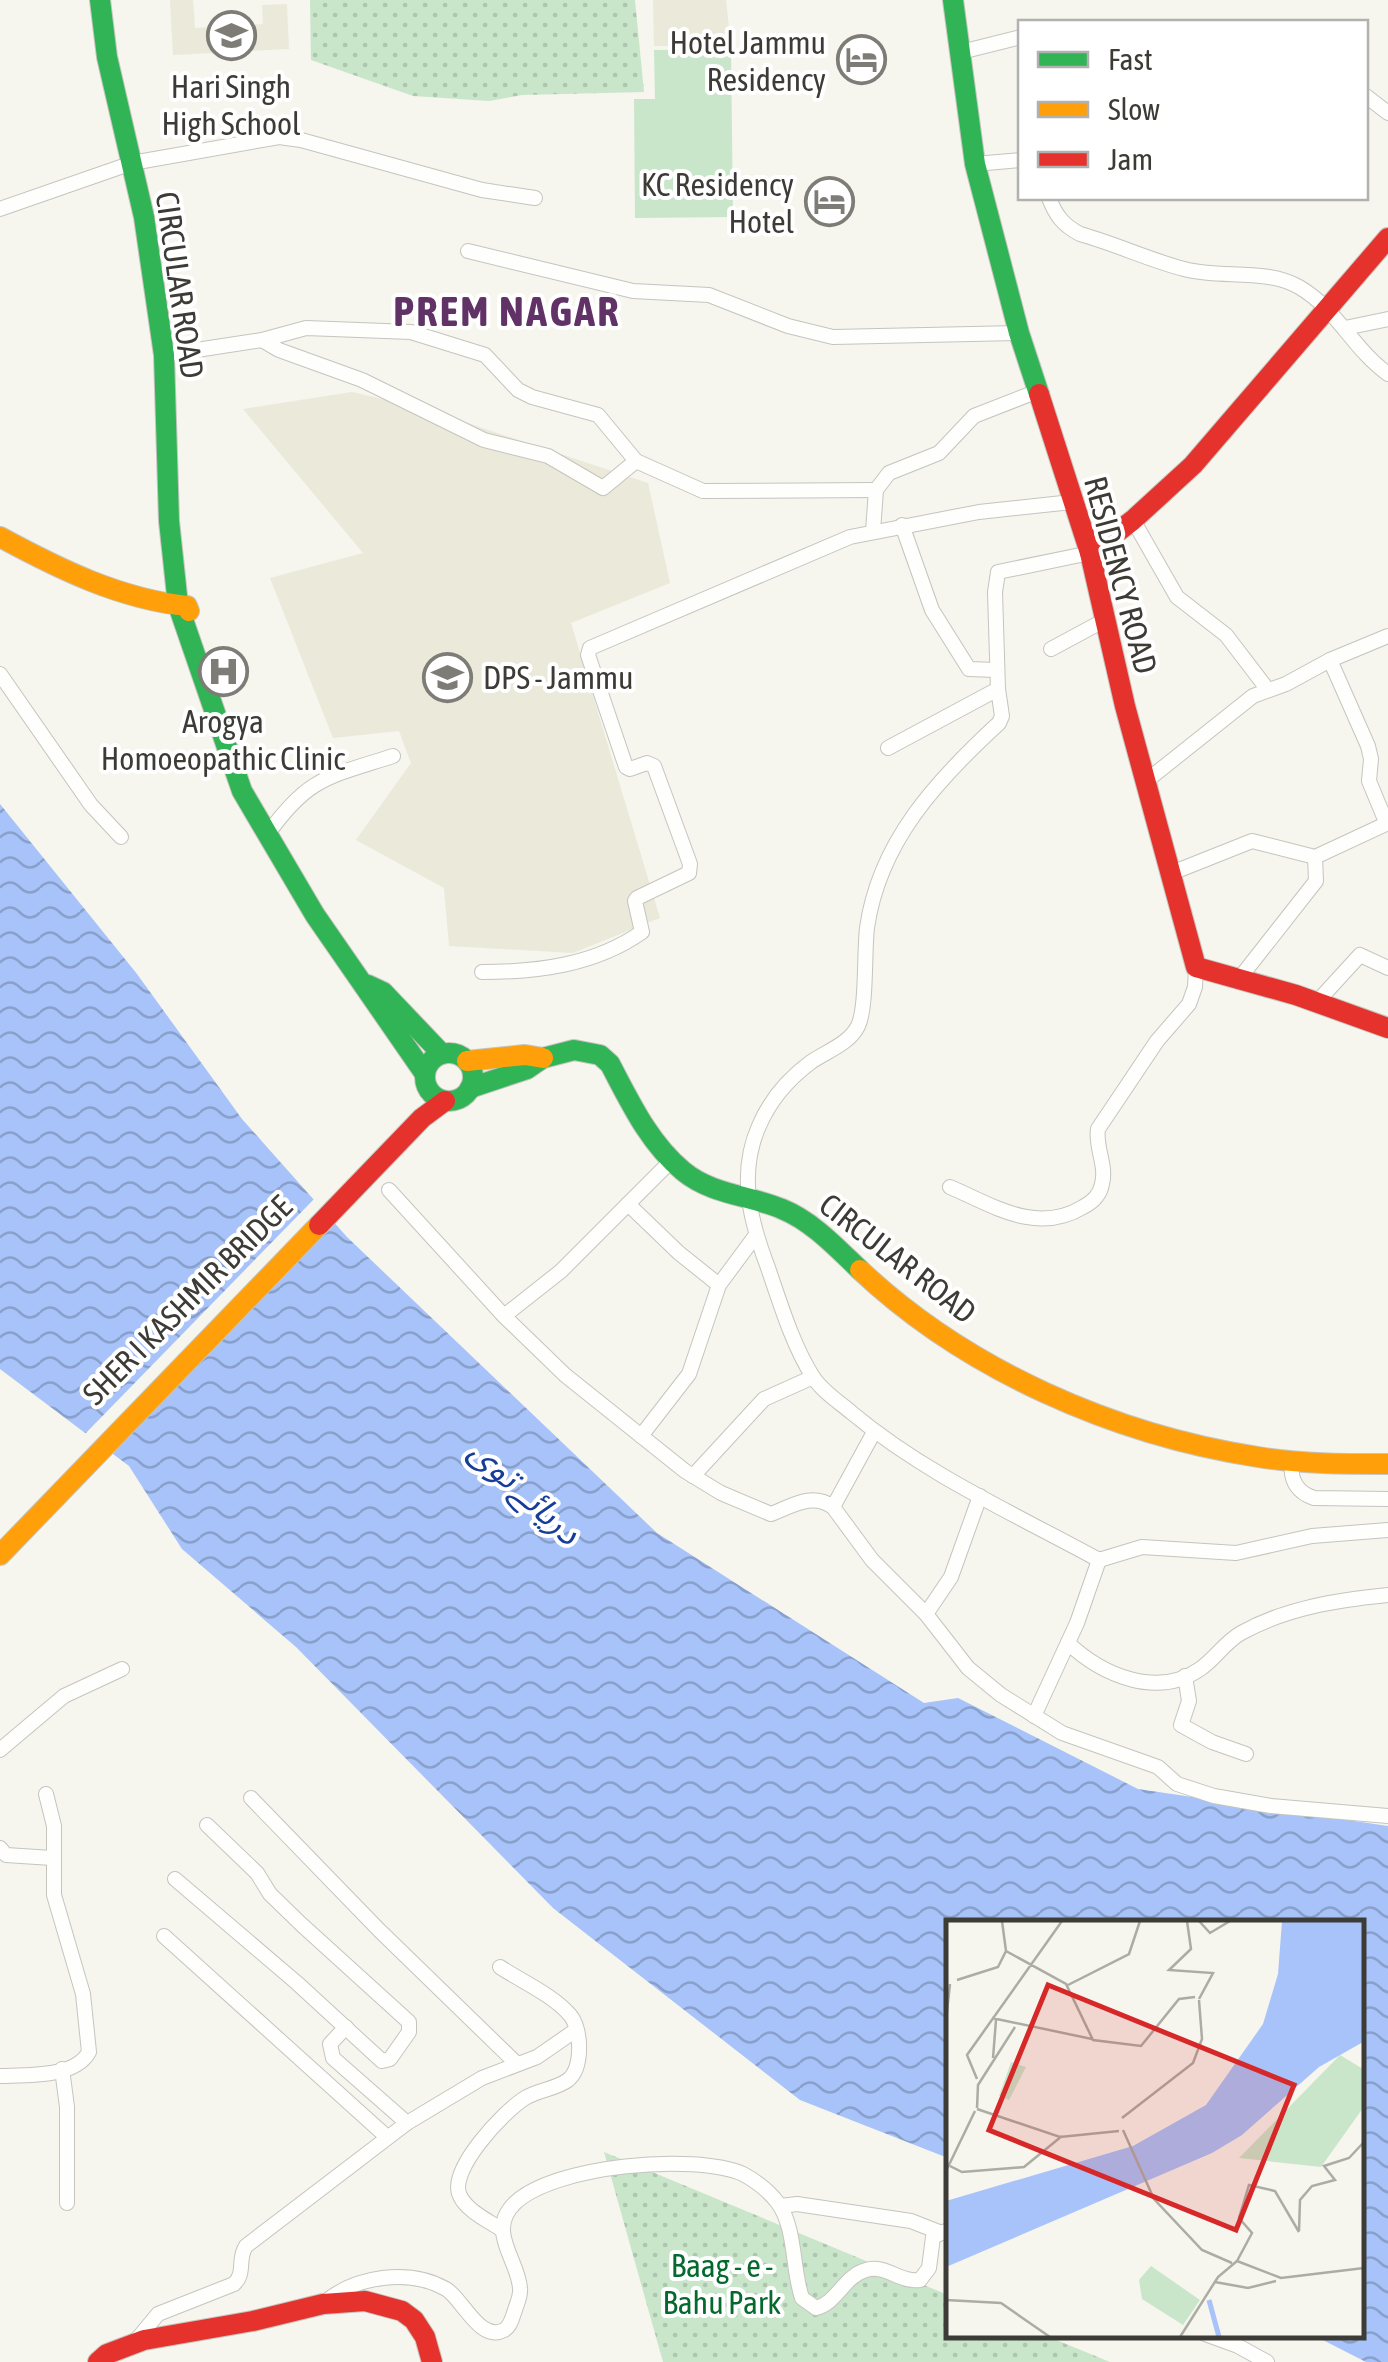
<svg xmlns="http://www.w3.org/2000/svg" width="1388" height="2362" font-family="'Asap Condensed','Noto Sans Arabic',sans-serif">
  <style>
    .built { fill: #ebe9da }
    .grass { fill: #c9e6cb }
    .park { fill: url(#park-dots) }
    .water { fill: url(#water-waves) }
    .pier { fill: #f6f5ee }
    .lines { fill: none; stroke-linecap: round; stroke-linejoin: round }
    .street-casing { stroke: #c5c4bf; stroke-width: 16 }
    .fast-casing { stroke: #c5c4bf; stroke-width: 22 }
    .slow-casing { stroke: #c5c4bf; stroke-width: 22 }
    .jam-casing { stroke: #c5c4bf; stroke-width: 22 }
    .street { stroke: #fefefc; stroke-width: 14 }
    .fast { stroke: #30b455; stroke-width: 20 }
    .slow { stroke: #ff9f0a; stroke-width: 20 }
    .jam { stroke: #e5322d; stroke-width: 20 }
    .labels { text-anchor: middle; dominant-baseline: central; stroke-width: 8; stroke-linejoin: round; paint-order: stroke }
    .poi-label { font-size: 32px; fill: #3c3b36; stroke: #fff; text-anchor: end }
    .street-label { font-size: 32px; fill: #3c3b36; stroke: #fff }
    .park-label { font-size: 32px; fill: #05692e; stroke: #fff }
    .water-label { font-size: 35px; font-style: italic; fill: #163e99; stroke: #fff }
    .district-label { font-size: 42px; font-weight: bold; letter-spacing: 2.5px; fill: #603266; stroke: #fff }
    .inset-river { fill: none; stroke: #a7c3fa; stroke-width: 5 }
    .inset-road { fill: none; stroke: #acaba4; stroke-width: 2.5 }
    .view { fill: #d62828; fill-opacity: 0.15; stroke: #d62828; stroke-width: 5 }
    .inset-edge { fill: none; stroke: #3c3b36; stroke-width: 5 }
  </style>
  <defs>
    <pattern id="park-dots" width="8" height="8" patternUnits="userSpaceOnUse" patternTransform="scale(2.5)"><rect width="8" height="8" fill="#c9e6cb"/><path d="M2 2h.1M6 6h.1" fill="none" stroke="#aec6af" stroke-width="1.8" stroke-linecap="round"/></pattern>
    <pattern id="water-waves" width="16" height="10" patternUnits="userSpaceOnUse" patternTransform="scale(2.5)"><rect width="16" height="10" fill="#a7c3fa"/><path d="M0 5q4-4 8 0t8 0" fill="none" stroke="#89a0cb"/></pattern>
  </defs>
  <rect width="100%" height="100%" fill="#f6f5ee"/>
  <g class="built">
    <polygon points="170,0 193,0 195,28 263,24 262,5 287,4 289,49 173,55"/>
    <polygon points="653,0 726,0 731,46 654,46"/>
    <polygon points="352,392 425,409 648,483 670,583 571,623 660,918 573,953 449,946 444,888 356,840 411,763 399,731 333,738 270,578 363,553 243,409"/>
  </g>
  <polygon class="grass" points="731,49 733,217 635,218 634,99 655,99 654,50"/>
  <g class="park">
    <polygon points="310,0 635,0 644,92 522,95 489,101 413,96 311,60"/>
    <polygon points="604,2152 948,2295 948,2334 1044,2335 1110,2362 663,2362"/>
  </g>
  <polygon class="water" points="0,804 137,974 242,1119 347,1237 657,1533 924,1703 958,1698 1138,1789 1388,1826 1388,2362 1366,2362 1313,2335 1360,2334 1360,1922 948,1922 948,2158 800,2100 553,1908 296,1647 182,1549 129,1466 0,1369"/>
  <polygon class="pier" points="317,1196 338,1220 107,1456 82,1437"/>
  <g class="lines">
    <defs>
      <g id="street">
        <polyline points="961,52 1021,37"/>
        <polyline points="1366,96 1388,113"/>
        <polyline points="975,164 1021,160"/>
        <path d="M 1049,198 C 1056,216 1063,225 1080,234 C 1116,244 1149,260 1184,269 C 1220,279 1266,268 1299,287 C 1337,309 1353,349 1388,374"/>
        <polyline points="0,209 132,163 279,137 301,140 482,190 535,198"/>
        <polyline points="468,251 633,291 709,295 788,326 833,337 1019,333"/>
        <polyline points="1345,328 1388,319"/>
        <polyline points="262,340 279,350 362,380 484,440 548,456 603,488 636,461"/>
        <polyline points="164,355 262,340 306,328 411,332 485,355 518,390 532,397 598,415 636,461 703,491 876,490"/>
        <polyline points="1133,520 1177,597 1226,635 1268,690"/>
        <polyline points="902,525 932,610 969,669 996,670"/>
        <polyline points="873,531 876,490 889,473 939,453 974,416 1038,391"/>
        <polyline points="1051,649 1105,620"/>
        <polyline points="1330,660 1368,746 1371,759 1369,781 1386,822"/>
        <polyline points="0,674 91,805 121,837"/>
        <polyline points="998,689 995,592 998,572 1090,553"/>
        <path d="M 888,748 L 998,689 L 1002,716 L 999,723 C 937,780 879,842 867,928 C 864,952 867,1007 858,1026 C 849,1044 827,1051 811,1062 C 788,1079 770,1100 759,1126 C 738,1173 750,1220 767,1265 C 780,1302 792,1344 813,1377 C 822,1391 839,1402 852,1413 C 925,1474 1015,1514 1099,1560 L 1142,1547 L 1236,1553 L 1312,1536 L 1388,1530"/>
        <polyline points="1145,782 1253,696 1286,684 1330,660 1388,636"/>
        <path d="M 267,835 C 308,777 328,777 393,756"/>
        <polyline points="1169,874 1252,841 1315,857 1388,823"/>
        <path d="M 482,972 C 538,972 595,965 642,932 L 635,901 L 637,898 L 689,873 L 690,864 L 654,766 L 647,763 L 630,769 L 626,767 L 588,655 L 590,648 L 850,537 L 979,512 L 1072,502"/>
        <polyline points="1239,979 1316,881 1315,857"/>
        <polyline points="1317,1002 1360,955 1388,968"/>
        <path d="M 950,1187 C 994,1206 1037,1235 1083,1207 C 1093,1202 1100,1195 1102,1184 C 1107,1165 1095,1148 1098,1129 L 1157,1041 L 1189,1004 L 1195,987 L 1196,967"/>
        <path d="M 389,1190 L 504,1316 L 565,1375 L 685,1471 L 721,1493 L 771,1514 C 792,1506 812,1492 833,1507 L 872,1560 L 926,1614 L 968,1668 L 1001,1695 L 1062,1733 L 1158,1767 L 1177,1784 L 1214,1796 L 1271,1806 L 1388,1816"/>
        <polyline points="628,1204 679,1253 719,1285"/>
        <polyline points="504,1316 561,1271 669,1163"/>
        <polyline points="641,1436 689,1374 719,1285 756,1235"/>
        <path d="M 1292,1464 C 1290,1481 1298,1493 1314,1498 L 1388,1499"/>
        <polyline points="693,1476 764,1399 813,1377"/>
        <polyline points="833,1507 874,1432"/>
        <polyline points="926,1614 951,1577 980,1496"/>
        <path d="M 1068,1643 C 1102,1675 1157,1699 1200,1669 C 1215,1659 1225,1642 1241,1633 C 1286,1608 1337,1600 1388,1595"/>
        <polyline points="1185,1676 1189,1701 1181,1725 1212,1742 1246,1754"/>
        <polyline points="1034,1716 1077,1623 1099,1560"/>
        <polyline points="0,1750 64,1696 122,1669"/>
        <polyline points="251,1798 379,1930 517,2064"/>
        <polyline points="0,1848 6,1855 52,1858"/>
        <polyline points="175,1879 297,1983 382,2061 390,2059 409,2032 409,2022 302,1925 270,1894 257,1873 207,1825"/>
        <polyline points="164,1936 387,2137"/>
        <path d="M 500,1967 C 521,1981 553,1995 570,2015 C 582,2029 583,2068 568,2080 C 556,2089 538,2090 525,2098 C 504,2111 447,2171 460,2196 C 467,2211 489,2221 502,2230"/>
        <polyline points="346,2027 330,2044 333,2058 407,2123"/>
        <polyline points="62,2069 67,2107 67,2203"/>
        <path d="M 0,2076 C 26,2075 75,2078 89,2052 L 83,1994 L 54,1895 L 54,1826 L 46,1794"/>
        <polyline points="781,2206 797,2204 911,2221 939,2232"/>
        <path d="M 324,2303 C 355,2276 409,2268 446,2289 C 462,2298 480,2343 504,2330 C 511,2326 512,2318 515,2310 C 517,2303 521,2296 520,2288 C 518,2259 486,2231 515,2203 C 555,2165 694,2153 743,2174 C 756,2181 769,2191 778,2203 C 796,2228 792,2269 802,2298 L 816,2308 C 837,2303 844,2276 866,2270 C 886,2264 900,2283 920,2280 L 929,2268 L 933,2237 L 948,2230"/>
        <polyline points="1205,2334 1238,2346 1267,2362"/>
        <path d="M 134,2343 L 158,2314 L 234,2284 C 246,2273 237,2259 246,2246 L 407,2123 L 482,2078 L 537,2057 L 576,2030"/>
      </g>
      <g id="fast">
        <polyline points="100,0 107,57 144,217 164,355 169,521 178,605"/>
        <polyline points="953,0 975,164 1019,333 1039,394"/>
        <polyline points="178,605 242,791 315,915 425,1074"/>
        <polyline points="368,985 383,992 442,1054"/>
        <circle cx="449" cy="1077" r="24"/>
        <path d="M 470,1088 L 527,1069 L 543,1058 L 574,1050 L 600,1055 L 610,1064 C 630,1102 649,1143 683,1171 C 712,1195 749,1195 782,1209 C 812,1221 837,1248 860,1270"/>
      </g>
      <g id="slow">
        <path d="M 0,537 C 59,569 120,599 187,606 L 189,611"/>
        <polyline points="467,1061 525,1055 543,1058"/>
        <path d="M 860,1270 C 966,1370 1115,1435 1258,1457 C 1301,1464 1344,1464 1388,1464"/>
        <polyline points="0,1555 319,1225"/>
      </g>
      <g id="jam">
        <polyline points="1039,394 1090,553 1125,706 1196,967 1296,995 1388,1028"/>
        <polyline points="1090,553 1133,520 1193,465 1388,238"/>
        <polyline points="319,1225 422,1118 445,1101"/>
        <polyline points="98,2362 107,2354 144,2340 253,2321 323,2304 365,2301 402,2311 414,2320 425,2337 432,2362"/>
      </g>
    </defs>
    <use href="#street" class="street-casing"/>
    <use href="#fast" class="fast-casing"/>
    <use href="#slow" class="slow-casing"/>
    <use href="#jam" class="jam-casing"/>
    <use href="#street" class="street"/>
    <use href="#fast" class="fast"/>
    <use href="#slow" class="slow"/>
    <use href="#jam" class="jam"/>
  </g>
  <defs>
    <symbol id="school-ring" viewBox="-11 -11 22 22"><circle r="9.5" fill="#fff" stroke="#7d7c76" stroke-width="1.5"/><path d="M0-5L7-2L0 1L-7-2ZM-4 1L0 2.5L4 1V4Q0 6-4 4Z" fill="#7d7c76"/></symbol>
    <symbol id="hotel-ring" viewBox="-11 -11 22 22"><circle r="9.5" fill="#fff" stroke="#7d7c76" stroke-width="1.5"/><path d="M-6-4.5h1.5V1H6V5H4.5V3h-9V5H-6ZM-4 0a1.8 1.8 0 1 1 3.6 0ZM.5 0V-2.5h3Q6-2.5 6 0Z" fill="#7d7c76"/></symbol>
    <symbol id="hospital-ring" viewBox="-11 -11 22 22"><circle r="9.5" fill="#fff" stroke="#7d7c76" stroke-width="1.5"/><path d="M-5-5h3v3.5h4V-5h3V5h-3V1.5h-4V5h-3Z" fill="#7d7c76"/></symbol>
    <symbol id="university-ring" viewBox="-11 -11 22 22"><circle r="9.5" fill="#fff" stroke="#7d7c76" stroke-width="1.5"/><path d="M0-5L7-2L0 1L-7-2ZM-4 1L0 2.5L4 1V4Q0 6-4 4Z" fill="#7d7c76"/></symbol>
  </defs>
  <g fill-rule="evenodd">
    <use href="#school-ring" x="204" y="8" width="55" height="55"/>
    <use href="#hotel-ring" x="834" y="32" width="55" height="55"/>
    <use href="#hotel-ring" x="802" y="174" width="55" height="55"/>
    <use href="#hospital-ring" x="196" y="644" width="55" height="55"/>
    <use href="#university-ring" x="420" y="650" width="55" height="55"/>
  </g>
  <g class="labels">
    <g class="poi-label">
      <text x="826" y="42">Hotel Jammu<tspan x="826" dy="37">Residency</tspan></text>
      <text x="231" y="86" text-anchor="middle">Hari Singh<tspan x="231" dy="37">High School</tspan></text>
      <text x="794" y="184">KC Residency<tspan x="794" dy="37">Hotel</tspan></text>
      <text x="483" y="677" text-anchor="start">DPS - Jammu</text>
      <text x="223" y="721" text-anchor="middle">Arogya<tspan x="223" dy="37">Homoeopathic Clinic</tspan></text>
    </g>
    <g class="street-label">
      <text transform="translate(180 285) rotate(82)">CIRCULAR ROAD</text>
      <text transform="translate(1121 575) rotate(75)">RESIDENCY ROAD</text>
      <text transform="translate(898 1258) rotate(38)">CIRCULAR ROAD</text>
      <text transform="translate(187 1300) rotate(-45)">SHER I KASHMIR BRIDGE</text>
    </g>
    <g class="park-label">
      <text x="722" y="2265">Baag - e -<tspan x="722" dy="37">Bahu Park</tspan></text>
    </g>
    <g class="water-label">
      <text transform="translate(526 1491) rotate(43)">دریائے توی</text>
    </g>
    <g class="district-label">
      <text x="507" y="311">PREM NAGAR</text>
    </g>
  </g>
  <g transform="translate(946 1920)">
    <rect width="418" height="418" fill="#f6f5ee"/>
    <path d="M 205,346 L 254,380 L 237,405 L 196,379 L 193,360 Z" fill="#c9e6cb"/>
    <path d="M 394,135 L 417,149 L 417,188 L 375,247 L 293,238 ZM 65,142 L 80,147 L 63,180 L 53,176 Z" fill="#c9e6cb"/>
    <path d="M 336,1 L 417,1 L 417,122 L 373,147 L 296,215 L 266,233 L 0,347 L 0,281 L 187,226 L 260,185 L 317,104 L 332,54 Z" fill="#a7c3fa"/>
    <path class="inset-river" d="M 263,380 L 273,417"/>
    <path class="inset-road" d="M 241,1 L 245,29 L 223,50 L 267,53 L 253,79M 253,1 L 264,13 L 284,1M 60,31 L 120,64 L 147,120 L 195,126 L 233,79 L 249,77M 11,60 L 52,47 L 60,31 L 56,1M 122,65 L 183,34 L 194,1M 46,98 L 146,119M 0,100 L 4,64M 47,138 L 50,100M 31,159 L 21,135 L 116,1M 31,188 L 32,165 L 69,107M 31,189 L 114,217 L 173,211M 176,198 L 247,143 L 256,119 L 253,80M 177,210 L 208,279 L 256,330 L 286,343M 4,246 L 16,252 L 78,247 L 116,216M 1,249 L 29,191M 353,311 L 354,280 L 366,266 L 389,260 L 378,246 L 403,238 L 418,222M 291,341 L 306,313 L 293,298 L 303,265 L 329,271 L 353,312M 269,362 L 302,368 L 330,361M 0,380 L 55,383 L 104,417M 234,417 L 272,357 L 291,341 L 335,358 L 418,348"/>
    <path class="view" d="M 102,65 L 348,165 L 290,310 L 43,210 Z"/>
    <rect width="418" height="418" class="inset-edge"/>
  </g>
  <rect x="1018" y="20" width="350" height="180" fill="#ffffff" stroke="#b1b1af" stroke-width="2.5"/>
  <rect x="1038" y="52" width="50" height="15" fill="#30b455" stroke="#b1b1af" stroke-width="2.5"/>
  <text x="1108" y="70" font-size="30" fill="#3c3b36">Fast</text>
  <rect x="1038" y="102" width="50" height="15" fill="#ff9f0a" stroke="#b1b1af" stroke-width="2.5"/>
  <text x="1108" y="120" font-size="30" fill="#3c3b36">Slow</text>
  <rect x="1038" y="152" width="50" height="15" fill="#e5322d" stroke="#b1b1af" stroke-width="2.5"/>
  <text x="1108" y="170" font-size="30" fill="#3c3b36">Jam</text>
</svg>
